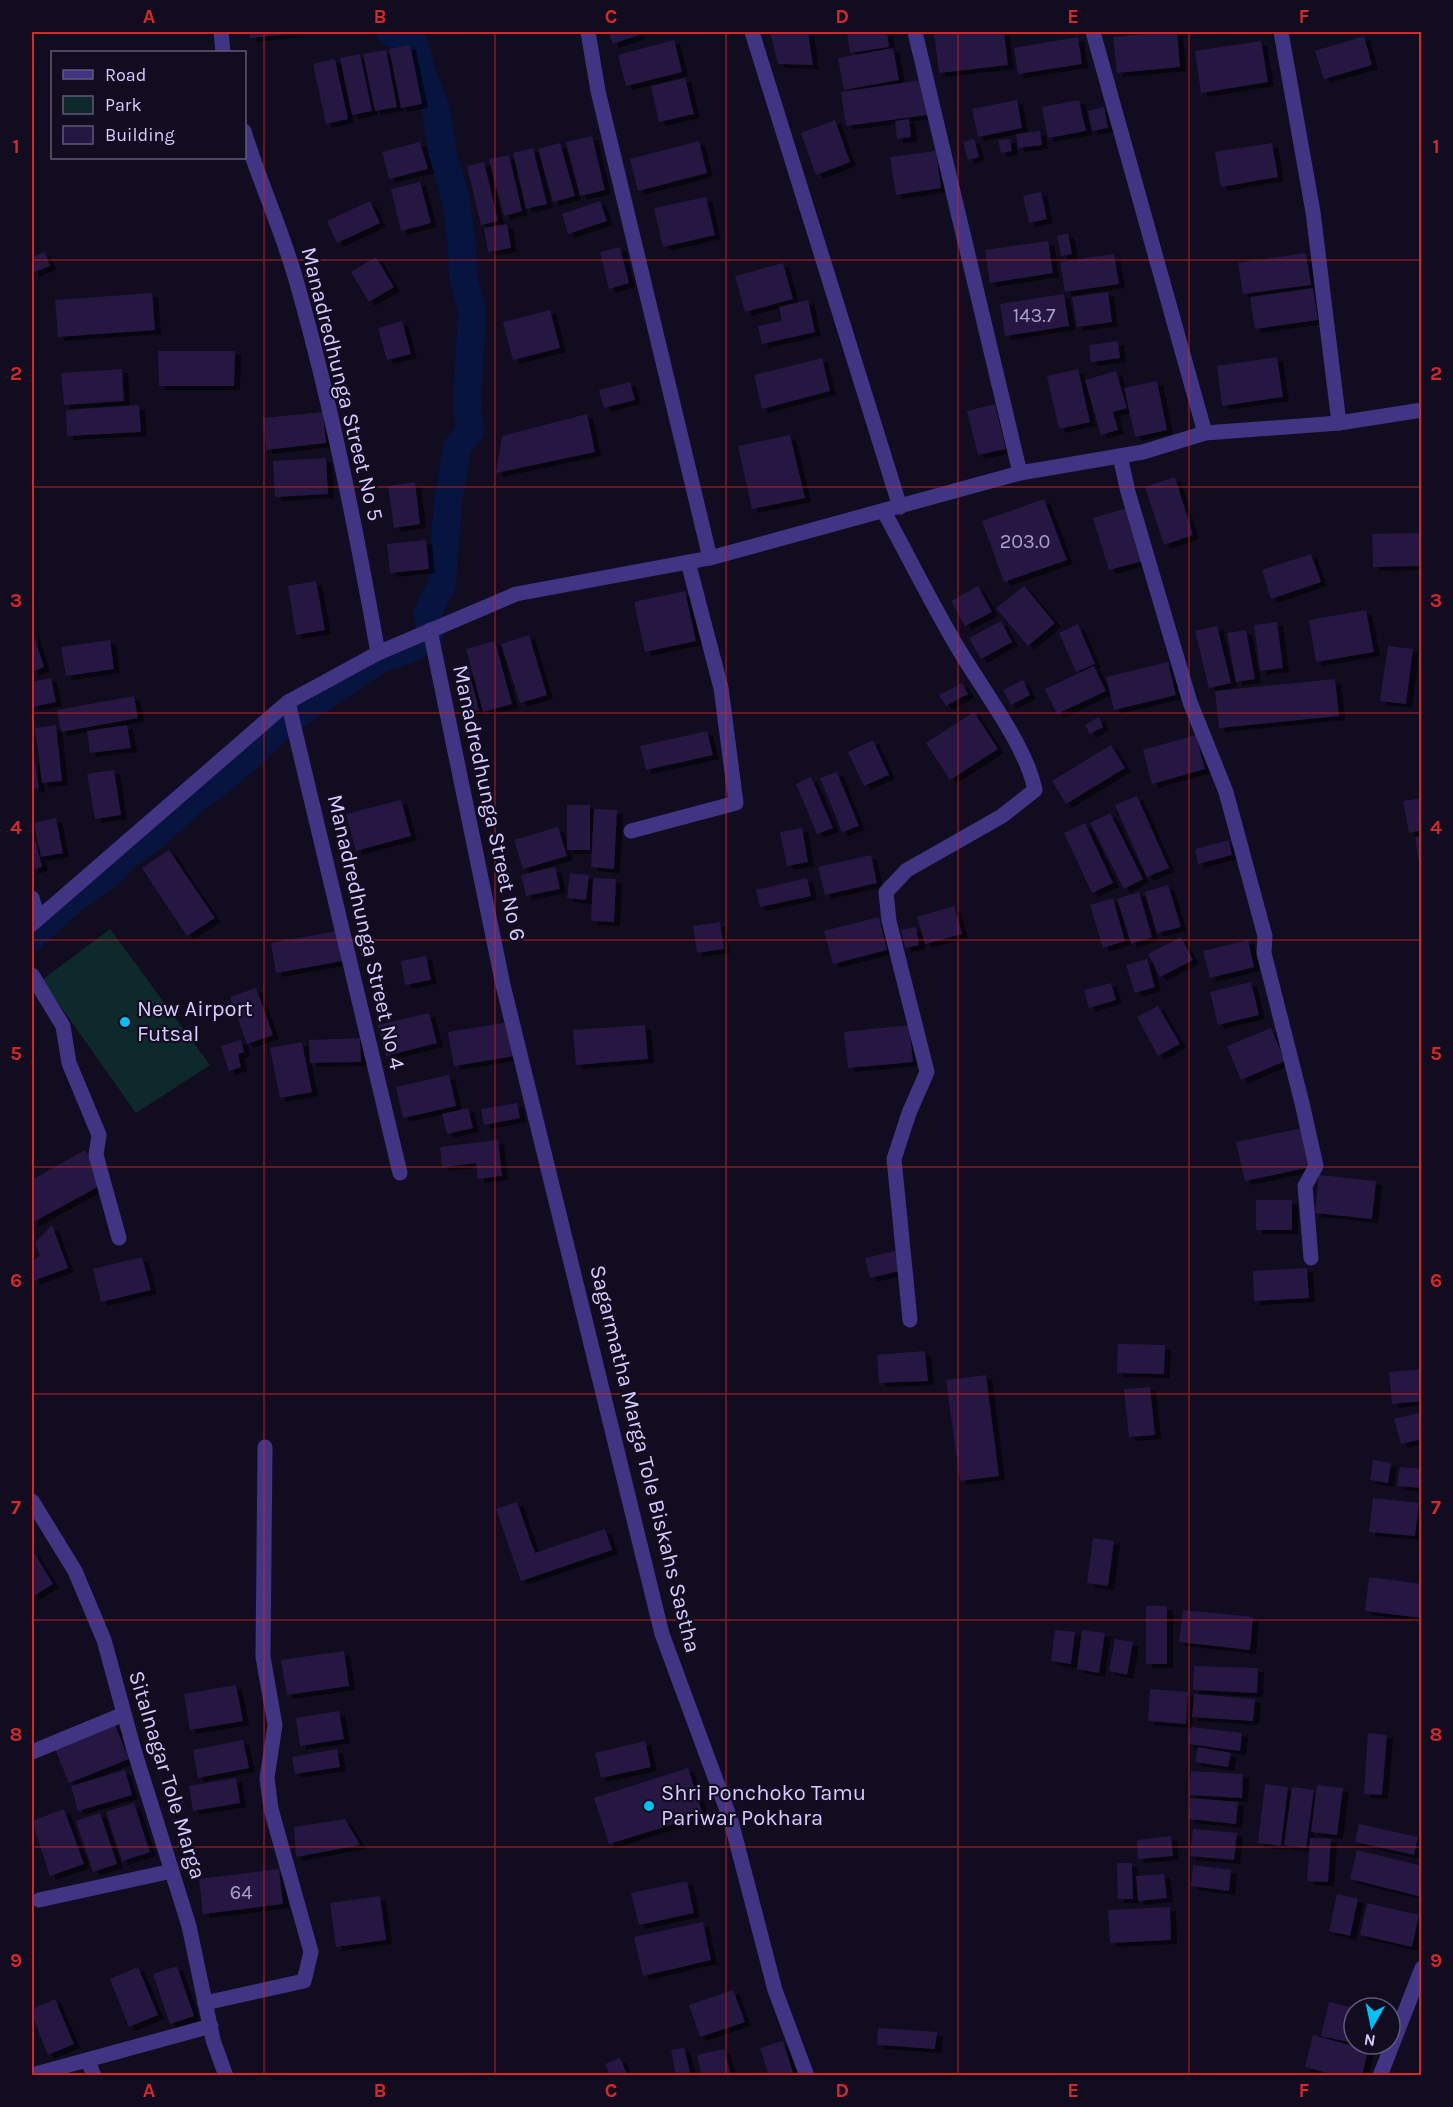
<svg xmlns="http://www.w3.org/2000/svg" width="1453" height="2107" font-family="Karla,sans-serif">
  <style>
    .green { fill: #0e292b }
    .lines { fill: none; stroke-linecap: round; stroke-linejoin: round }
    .canal { stroke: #06143f; stroke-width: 28 }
    .building { fill: #251743; filter: url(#shadow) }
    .minor { stroke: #403483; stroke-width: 15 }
    .grid { fill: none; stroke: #d62828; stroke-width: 1.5; stroke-opacity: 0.55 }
    .poi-dot { fill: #00c1f6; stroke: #120c21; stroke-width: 2 }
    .labels { text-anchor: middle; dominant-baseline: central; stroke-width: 4.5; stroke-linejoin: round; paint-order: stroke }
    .number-label { font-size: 20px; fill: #aa9ed0 }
    .street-label { font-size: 22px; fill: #d7cbff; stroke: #120c21 }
    .poi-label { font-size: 22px; fill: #d7cbff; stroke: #120c21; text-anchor: start }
    .neatline { fill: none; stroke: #d62828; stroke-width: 2 }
    .grid-label { font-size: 20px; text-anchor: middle; font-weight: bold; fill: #d62828 }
  </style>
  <defs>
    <filter id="shadow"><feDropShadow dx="6" dy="4" stdDeviation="0" flood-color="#0009"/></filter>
  </defs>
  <rect width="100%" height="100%" fill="#120c21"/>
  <polygon class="green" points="110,929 210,1065 136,1113 42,980"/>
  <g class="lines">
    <polyline class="canal" points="32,937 70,902 110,873 123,858 153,837 197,797 215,785 246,759 285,722 382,658 405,651 429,639 430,624 427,614 442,584 448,501 457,447 470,431 467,405 472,310 463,278 462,246 456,201 442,151 437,113 421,70 414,44 390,32"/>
  </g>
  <g class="building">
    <polygon points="249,32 297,32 298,33 250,38"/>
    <polygon points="608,32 638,32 639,35 613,44"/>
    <polygon points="770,32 808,32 813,65 778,64"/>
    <polygon points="847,32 887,32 889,47 850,53"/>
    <polygon points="934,32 1004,32 1008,65 939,73"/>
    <polygon points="1162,32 1177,32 1180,67 1117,73 1113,37"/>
    <polygon points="1364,36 1372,65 1324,79 1315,51"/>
    <polygon points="1078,37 1082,64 1018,74 1014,48"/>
    <polygon points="674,40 682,72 626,86 618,55"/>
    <polygon points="1261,41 1268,82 1201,93 1195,51"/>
    <polygon points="410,45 422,104 401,108 389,49"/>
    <polygon points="893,48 899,80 844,90 838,58"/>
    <polygon points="386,50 397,107 375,111 363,54"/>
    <polygon points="360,54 372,111 352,115 340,58"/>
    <polygon points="335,59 348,119 326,124 313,64"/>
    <polygon points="685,78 694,114 659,122 651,86"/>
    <polygon points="922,80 927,115 846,126 841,92"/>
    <polygon points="1017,100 1022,128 978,137 972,109"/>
    <polygon points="1079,100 1086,131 1048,138 1042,107"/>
    <polygon points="1104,107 1108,128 1092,131 1088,111"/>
    <polygon points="909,119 911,137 897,139 895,121"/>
    <polygon points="835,120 850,162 816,175 801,133"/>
    <polygon points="1040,131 1042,145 1018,148 1016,134"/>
    <polygon points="592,136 605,190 580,196 566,142"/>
    <polygon points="974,139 979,157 968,160 963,142"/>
    <polygon points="1010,139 1012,151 1001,153 998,140"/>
    <polygon points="699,141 707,173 638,191 630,159"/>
    <polygon points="420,142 428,169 389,179 382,152"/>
    <polygon points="560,143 575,196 553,202 538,149"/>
    <polygon points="1272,143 1278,177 1221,187 1215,152"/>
    <polygon points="533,148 547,204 526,209 513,153"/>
    <polygon points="936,151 941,188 896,195 890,157"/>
    <polygon points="509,155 522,211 504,216 489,159"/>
    <polygon points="484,162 498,221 481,225 467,166"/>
    <polygon points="420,182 431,223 401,231 391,189"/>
    <polygon points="1041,192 1047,219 1029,223 1023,196"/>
    <polygon points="706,197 715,235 663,247 654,208"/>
    <polygon points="370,201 380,223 337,243 327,221"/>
    <polygon points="600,201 607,221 568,234 562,214"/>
    <polygon points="507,224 511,248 488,252 484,228"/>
    <polygon points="1068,233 1072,254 1061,256 1057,236"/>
    <polygon points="1048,241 1053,273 990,283 985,250"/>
    <polygon points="620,247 629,283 609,289 600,252"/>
    <polygon points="45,252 50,266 32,273 32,257"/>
    <polygon points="1306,253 1311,285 1243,294 1238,263"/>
    <polygon points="1114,254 1119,284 1065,292 1060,262"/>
    <polygon points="376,257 394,287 369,302 351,272"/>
    <polygon points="783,263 793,299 745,312 735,276"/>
    <polygon points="1313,288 1318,320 1255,329 1250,297"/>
    <polygon points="1108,292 1112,322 1077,327 1072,297"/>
    <polygon points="152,293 155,330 58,337 55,300"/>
    <polygon points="1064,294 1069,326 1005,336 1000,304"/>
    <polygon points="808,300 815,332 762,344 758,326 782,321 779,307"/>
    <polygon points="550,310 560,348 513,360 503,322"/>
    <polygon points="402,321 411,354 387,360 378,328"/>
    <polygon points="1118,341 1120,358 1091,362 1089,345"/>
    <polygon points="158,351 235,351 234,386 159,386"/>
    <polygon points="1277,357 1283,397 1222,406 1217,366"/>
    <polygon points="822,358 830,391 762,409 754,375"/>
    <polygon points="122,369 124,401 64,405 61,373"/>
    <polygon points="1078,369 1090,422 1059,429 1047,376"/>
    <polygon points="1116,371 1127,408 1113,412 1118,430 1101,435 1085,380"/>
    <polygon points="1157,381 1167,430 1135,437 1124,388"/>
    <polygon points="630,382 635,400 604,408 599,390"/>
    <polygon points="995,404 1006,449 978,455 967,411"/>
    <polygon points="139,405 141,432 67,436 66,410"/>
    <polygon points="323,412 326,443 266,450 263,418"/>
    <polygon points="587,414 595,452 496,473 502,436"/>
    <polygon points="790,435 805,498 752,509 738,446"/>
    <polygon points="326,458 328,494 275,497 273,461"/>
    <polygon points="1175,477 1193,535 1164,545 1145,487"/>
    <polygon points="415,482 420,524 394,528 388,486"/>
    <polygon points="1044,499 1067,560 1004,582 982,521"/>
    <polygon points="1127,508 1143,561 1109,570 1093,518"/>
    <polygon points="1422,533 1422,566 1373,567 1372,534"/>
    <polygon points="426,540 429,569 390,573 387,544"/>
    <polygon points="1311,554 1321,582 1271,599 1262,570"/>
    <polygon points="316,581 325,630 296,635 288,586"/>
    <polygon points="978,586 992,612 965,626 951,601"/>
    <polygon points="1024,586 1055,623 1028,646 996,608"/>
    <polygon points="685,591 696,641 645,652 634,602"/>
    <polygon points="1366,610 1374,652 1316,662 1309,620"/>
    <polygon points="1001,621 1012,642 981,659 969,638"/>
    <polygon points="1277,622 1283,668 1260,671 1254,625"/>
    <polygon points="1078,624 1095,664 1076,672 1059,633"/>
    <polygon points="1217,626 1231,683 1209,688 1195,631"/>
    <polygon points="32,630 44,667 32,672"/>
    <polygon points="1246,630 1255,679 1236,682 1227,633"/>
    <polygon points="529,635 547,695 520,703 501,644"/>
    <polygon points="110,640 114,669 66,676 61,647"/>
    <polygon points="495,641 512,704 483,712 466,649"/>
    <polygon points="1388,646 1413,649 1406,704 1380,701"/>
    <polygon points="1168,662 1176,695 1114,710 1106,677"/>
    <polygon points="1094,666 1106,691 1057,714 1045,689"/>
    <polygon points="469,671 479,710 469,713 459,674"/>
    <polygon points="51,678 56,702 32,707 32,682"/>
    <polygon points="1335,679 1339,716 1219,728 1215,691"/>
    <polygon points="1023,680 1030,695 1011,705 1003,690"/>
    <polygon points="962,683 968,694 946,706 939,695"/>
    <polygon points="134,696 138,718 61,732 57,710"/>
    <polygon points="974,712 998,749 950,780 926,743"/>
    <polygon points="1099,717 1103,727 1090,734 1085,725"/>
    <polygon points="56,725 62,781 42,783 35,728"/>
    <polygon points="127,725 131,748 90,753 87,731"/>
    <polygon points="707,731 713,755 646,770 640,746"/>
    <polygon points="1196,735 1205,769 1152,784 1143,750"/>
    <polygon points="873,740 889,775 864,786 848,752"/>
    <polygon points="32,743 39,788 32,789"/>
    <polygon points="1111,745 1125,768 1066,804 1052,781"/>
    <polygon points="114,770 121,815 95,819 87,774"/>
    <polygon points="837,772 859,826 842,832 820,778"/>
    <polygon points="811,777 833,828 817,834 796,784"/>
    <polygon points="1137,796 1169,868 1147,877 1115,805"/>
    <polygon points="1422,798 1422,830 1409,833 1403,801"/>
    <polygon points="401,800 411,836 356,851 346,814"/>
    <rect x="567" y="805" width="23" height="45"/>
    <polygon points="594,809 617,810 614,869 591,867"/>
    <polygon points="1110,813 1143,879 1124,889 1090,823"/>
    <polygon points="56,818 63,853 41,857 34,823"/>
    <polygon points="1085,823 1113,883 1092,893 1064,833"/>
    <polygon points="558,827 567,856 523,869 514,840"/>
    <polygon points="802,828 808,862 787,866 780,832"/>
    <polygon points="1422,836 1422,863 1419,863 1415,837"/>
    <polygon points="1229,840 1232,855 1198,864 1195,849"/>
    <polygon points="36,842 42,867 32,870 32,843"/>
    <polygon points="169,850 215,918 187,936 142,868"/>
    <polygon points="871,855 877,883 825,895 818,867"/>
    <polygon points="555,867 560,889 526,896 521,875"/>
    <polygon points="570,873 589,875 586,900 567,898"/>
    <polygon points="593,878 616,879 614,922 591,921"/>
    <polygon points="807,878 811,896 760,907 756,890"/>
    <polygon points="1168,885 1181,927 1157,933 1145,892"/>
    <polygon points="1139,892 1152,937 1131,944 1117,899"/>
    <polygon points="1113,898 1125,941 1103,948 1090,905"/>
    <polygon points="954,906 962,934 925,944 917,917"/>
    <polygon points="879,917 887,950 833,964 824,931"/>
    <polygon points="720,922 724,949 697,953 693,926"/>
    <polygon points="916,927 919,945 905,948 901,930"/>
    <polygon points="337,931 343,961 276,973 271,943"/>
    <polygon points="1181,937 1193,960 1160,977 1148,954"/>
    <polygon points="1248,940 1254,967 1210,978 1203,951"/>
    <polygon points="426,956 431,980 405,985 401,961"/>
    <polygon points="1147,959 1155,987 1135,993 1126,965"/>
    <polygon points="1251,982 1259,1015 1218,1025 1210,992"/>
    <polygon points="1111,983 1116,1000 1089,1008 1084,990"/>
    <polygon points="256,988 273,1035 247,1044 230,997"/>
    <polygon points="1158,1006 1180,1044 1158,1056 1137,1017"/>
    <polygon points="429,1013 437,1043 386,1056 378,1025"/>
    <polygon points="509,1022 515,1056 454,1066 448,1032"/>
    <polygon points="645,1025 648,1059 576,1065 573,1030"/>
    <polygon points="909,1025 913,1062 848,1068 844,1032"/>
    <polygon points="1271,1028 1285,1061 1241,1080 1227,1046"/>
    <polygon points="360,1038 361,1062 310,1063 309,1040"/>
    <polygon points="241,1040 244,1052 238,1054 241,1067 229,1071 221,1046"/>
    <polygon points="302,1042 312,1092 280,1098 270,1048"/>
    <polygon points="449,1075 456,1106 403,1118 396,1087"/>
    <polygon points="517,1103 520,1118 484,1125 481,1109"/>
    <polygon points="468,1108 473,1128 447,1134 442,1114"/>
    <polygon points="1303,1128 1311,1167 1245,1181 1236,1142"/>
    <polygon points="498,1140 502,1176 478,1179 476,1163 442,1167 440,1147"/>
    <polygon points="85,1150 103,1184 32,1223 32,1180"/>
    <polygon points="1319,1175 1376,1181 1372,1219 1315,1213"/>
    <rect x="1256" y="1200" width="36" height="30"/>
    <polygon points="52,1225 68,1268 33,1281 32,1261 40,1256 35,1243"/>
    <polygon points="899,1250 904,1270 870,1278 865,1258"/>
    <polygon points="142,1257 151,1290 101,1302 93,1269"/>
    <polygon points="1307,1268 1309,1298 1254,1301 1253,1271"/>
    <polygon points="1118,1344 1165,1345 1164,1374 1117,1373"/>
    <polygon points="925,1351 928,1381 879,1383 877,1355"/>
    <polygon points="1422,1369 1422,1401 1392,1404 1389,1372"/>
    <polygon points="986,1375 999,1476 960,1481 946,1380"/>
    <polygon points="1150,1387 1155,1435 1129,1437 1124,1389"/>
    <polygon points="1422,1412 1422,1439 1401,1444 1394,1419"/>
    <polygon points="1373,1460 1391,1463 1388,1483 1370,1480"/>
    <polygon points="1400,1467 1422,1469 1422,1488 1397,1486"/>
    <polygon points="1373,1498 1419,1503 1415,1536 1369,1532"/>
    <polygon points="517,1502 535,1553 605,1529 612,1550 521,1581 496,1509"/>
    <polygon points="1093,1538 1114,1541 1108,1586 1087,1583"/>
    <polygon points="32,1549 53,1584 32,1597"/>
    <polygon points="1369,1577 1422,1584 1422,1618 1365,1611"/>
    <rect x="1146" y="1606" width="21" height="58"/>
    <polygon points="1183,1610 1253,1617 1250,1650 1179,1642"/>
    <polygon points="1055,1630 1075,1632 1071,1664 1051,1661"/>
    <polygon points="1082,1630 1105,1633 1099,1673 1077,1669"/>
    <polygon points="1115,1639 1133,1642 1127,1675 1109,1671"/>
    <polygon points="344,1651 349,1686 287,1695 281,1660"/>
    <polygon points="1194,1666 1258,1668 1257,1693 1193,1690"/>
    <polygon points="236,1685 243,1721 190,1730 184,1694"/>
    <polygon points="1150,1689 1188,1692 1186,1724 1148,1721"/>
    <polygon points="1194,1694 1255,1699 1253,1721 1192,1717"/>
    <polygon points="339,1711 344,1739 300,1746 296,1718"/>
    <polygon points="115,1725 129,1759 69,1783 55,1749"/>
    <polygon points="1191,1727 1242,1733 1240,1751 1188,1744"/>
    <polygon points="1368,1733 1387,1735 1382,1795 1364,1794"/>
    <polygon points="243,1740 249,1768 198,1778 193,1750"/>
    <polygon points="645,1741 651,1767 601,1778 595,1753"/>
    <polygon points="1198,1747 1231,1753 1228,1767 1195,1762"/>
    <polygon points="337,1749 340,1767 295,1774 292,1757"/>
    <polygon points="688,1768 703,1815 609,1844 594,1798"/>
    <polygon points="125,1770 132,1795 78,1811 71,1786"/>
    <polygon points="1191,1771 1243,1774 1242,1798 1189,1795"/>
    <polygon points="236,1778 240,1803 193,1811 189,1786"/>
    <polygon points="1265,1784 1288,1787 1281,1846 1258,1843"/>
    <polygon points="1317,1785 1343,1788 1337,1835 1311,1832"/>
    <polygon points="1292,1787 1314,1790 1306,1848 1284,1845"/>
    <polygon points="1190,1798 1238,1802 1236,1824 1189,1819"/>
    <polygon points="134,1803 150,1852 122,1861 106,1812"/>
    <polygon points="64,1809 84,1864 50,1876 32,1821"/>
    <polygon points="100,1813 117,1864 93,1872 76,1821"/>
    <polygon points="345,1819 360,1845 296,1857 294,1827"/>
    <polygon points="1359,1824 1418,1837 1414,1855 1355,1842"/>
    <polygon points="1193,1829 1237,1833 1234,1860 1190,1856"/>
    <polygon points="1171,1836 1173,1856 1138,1859 1137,1840"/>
    <polygon points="1310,1838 1331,1839 1328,1882 1307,1881"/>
    <polygon points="1357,1850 1422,1866 1422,1897 1350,1879"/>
    <polygon points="1117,1863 1132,1863 1133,1899 1118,1899"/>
    <polygon points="1193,1865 1231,1870 1229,1891 1191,1886"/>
    <polygon points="279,1869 283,1904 203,1914 199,1879"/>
    <polygon points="1164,1874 1167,1898 1138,1901 1136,1876"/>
    <polygon points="687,1881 694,1913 639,1925 631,1893"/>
    <polygon points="1337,1894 1358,1899 1350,1936 1329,1931"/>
    <polygon points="380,1896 386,1940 336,1947 330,1903"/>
    <polygon points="1367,1903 1419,1915 1412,1947 1360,1935"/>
    <polygon points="1170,1907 1171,1940 1110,1943 1108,1910"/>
    <polygon points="703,1922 711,1960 643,1976 634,1937"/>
    <polygon points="177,1966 194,2016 170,2024 153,1974"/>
    <polygon points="138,1967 158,2015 129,2027 110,1979"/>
    <polygon points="733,1990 745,2022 700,2037 689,2005"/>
    <polygon points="55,1999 74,2044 48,2055 32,2015 32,2009"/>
    <polygon points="1329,2002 1354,2008 1354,2043 1321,2036"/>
    <polygon points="878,2028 937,2032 935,2049 877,2045"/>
    <polygon points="1313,2035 1368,2050 1362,2076 1338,2076 1305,2067"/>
    <polygon points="783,2041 794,2076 769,2076 760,2048"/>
    <polygon points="684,2048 691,2076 676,2076 671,2050"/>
    <polygon points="724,2049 731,2076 702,2076 697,2055"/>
    <polygon points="620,2058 628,2076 610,2076 605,2064"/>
  </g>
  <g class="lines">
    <g class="minor">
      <polyline points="221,32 223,52"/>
      <polyline points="588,32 598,91 710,558"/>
      <polyline points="752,32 900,507"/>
      <polyline points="915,32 1020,473"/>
      <polyline points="1093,32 1205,433"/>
      <polyline points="1281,32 1313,212 1339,423"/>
      <path d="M 244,131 C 260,184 284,234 298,287 C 332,407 356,530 378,653"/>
      <polyline points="1120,456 1128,492 1190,702 1226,792 1265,936 1264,953 1302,1103 1316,1166 1305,1186 1311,1258"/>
      <path d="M 884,512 C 910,559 933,607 961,653 C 985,693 1026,746 1035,790 L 1002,816 L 907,870 L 886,892 L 889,921 L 927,1072 L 909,1113 L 894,1159 L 910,1320"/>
      <polyline points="430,630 503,985 662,1634 731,1821 775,1990 807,2076"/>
      <polyline points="288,702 400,1173"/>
      <polyline points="631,831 736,803 721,688 688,562"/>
      <polyline points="32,898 38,918"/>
      <polyline points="32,924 288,702 378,653 516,594 710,558 1020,473 1143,452 1205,433 1339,423 1422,410"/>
      <polyline points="32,975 63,1026 69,1063 99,1135 96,1155 119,1238"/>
      <polyline points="32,1501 75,1571 104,1640 134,1750 189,1926 213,2040 226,2076"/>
      <polyline points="32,1752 124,1714"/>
      <polyline points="39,1900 172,1871"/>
      <polyline points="205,2003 304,1981 311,1952 271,1809 267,1778 275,1725 263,1657 265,1447"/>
      <polyline points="88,2061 94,2076"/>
      <polyline points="32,2075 211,2026"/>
      <polyline points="1380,2076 1422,1968"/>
    </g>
  </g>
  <path class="grid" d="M 264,32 L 264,2076M 495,32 L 495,2076M 726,32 L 726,2076M 958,32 L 958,2076M 1189,32 L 1189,2076M 32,260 L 1422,260M 32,487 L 1422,487M 32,713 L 1422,713M 32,940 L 1422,940M 32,1167 L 1422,1167M 32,1394 L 1422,1394M 32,1620 L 1422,1620M 32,1847 L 1422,1847"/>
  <g class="poi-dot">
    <circle cx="125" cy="1022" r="6"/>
    <circle cx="649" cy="1806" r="6"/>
  </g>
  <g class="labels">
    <g class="number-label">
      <text x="1034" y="315">143.7</text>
      <text x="1025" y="541">203.0</text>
      <text x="241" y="1892">64</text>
    </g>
    <g class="street-label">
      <text transform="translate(342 384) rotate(76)">Manadredhunga Street No 5</text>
      <text transform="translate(489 803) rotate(78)">Manadredhunga Street No 6</text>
      <text transform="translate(366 932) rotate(77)">Manadredhunga Street No 4</text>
      <text transform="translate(645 1459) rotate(76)">Sagarmatha Marga Tole Biskahs Sastha</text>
      <text transform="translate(167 1775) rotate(73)">Sitalnagar Tole Marga</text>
    </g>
    <g class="poi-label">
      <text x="137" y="1009">New Airport<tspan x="137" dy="25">Futsal</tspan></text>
      <text x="661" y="1793">Shri Ponchoko Tamu<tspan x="661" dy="25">Pariwar Pokhara</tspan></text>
    </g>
  </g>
  <rect width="1453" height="2107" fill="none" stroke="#120c21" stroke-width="66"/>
  <rect x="51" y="51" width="195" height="108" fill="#120c21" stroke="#61587a" stroke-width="1.5"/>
  <rect x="63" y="70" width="30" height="9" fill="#403483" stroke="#61587a" stroke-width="1.5"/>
  <text x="105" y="81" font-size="18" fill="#d7cbff">Road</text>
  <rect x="63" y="96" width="30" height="18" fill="#0e292b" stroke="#61587a" stroke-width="1.5"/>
  <text x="105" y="111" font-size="18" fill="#d7cbff">Park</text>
  <rect x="63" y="126" width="30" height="18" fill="#251743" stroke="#61587a" stroke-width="1.5"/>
  <text x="105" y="141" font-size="18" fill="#d7cbff">Building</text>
  <g transform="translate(1372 2026) rotate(189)"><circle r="28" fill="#120c21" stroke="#61587a" stroke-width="1.5"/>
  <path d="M0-4.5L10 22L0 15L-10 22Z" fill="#00c1f6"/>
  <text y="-9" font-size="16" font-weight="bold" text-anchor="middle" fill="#d7cbff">N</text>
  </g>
  <rect x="33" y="33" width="1387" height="2041" class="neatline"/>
  <g class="grid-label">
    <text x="149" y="23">A</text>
    <text x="380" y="23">B</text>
    <text x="611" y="23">C</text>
    <text x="842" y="23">D</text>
    <text x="1073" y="23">E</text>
    <text x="1304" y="23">F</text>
    <text x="16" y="153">1</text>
    <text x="1436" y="153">1</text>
    <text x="16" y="380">2</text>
    <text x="1436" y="380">2</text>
    <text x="16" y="607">3</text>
    <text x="1436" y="607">3</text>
    <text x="16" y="834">4</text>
    <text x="1436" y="834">4</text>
    <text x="16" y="1060">5</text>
    <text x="1436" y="1060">5</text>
    <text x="16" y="1287">6</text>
    <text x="1436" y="1287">6</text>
    <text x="16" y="1514">7</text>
    <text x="1436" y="1514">7</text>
    <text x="16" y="1741">8</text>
    <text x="1436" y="1741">8</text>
    <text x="16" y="1967">9</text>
    <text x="1436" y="1967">9</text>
    <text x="149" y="2097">A</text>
    <text x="380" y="2097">B</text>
    <text x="611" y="2097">C</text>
    <text x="842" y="2097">D</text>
    <text x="1073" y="2097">E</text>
    <text x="1304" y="2097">F</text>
  </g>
</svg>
